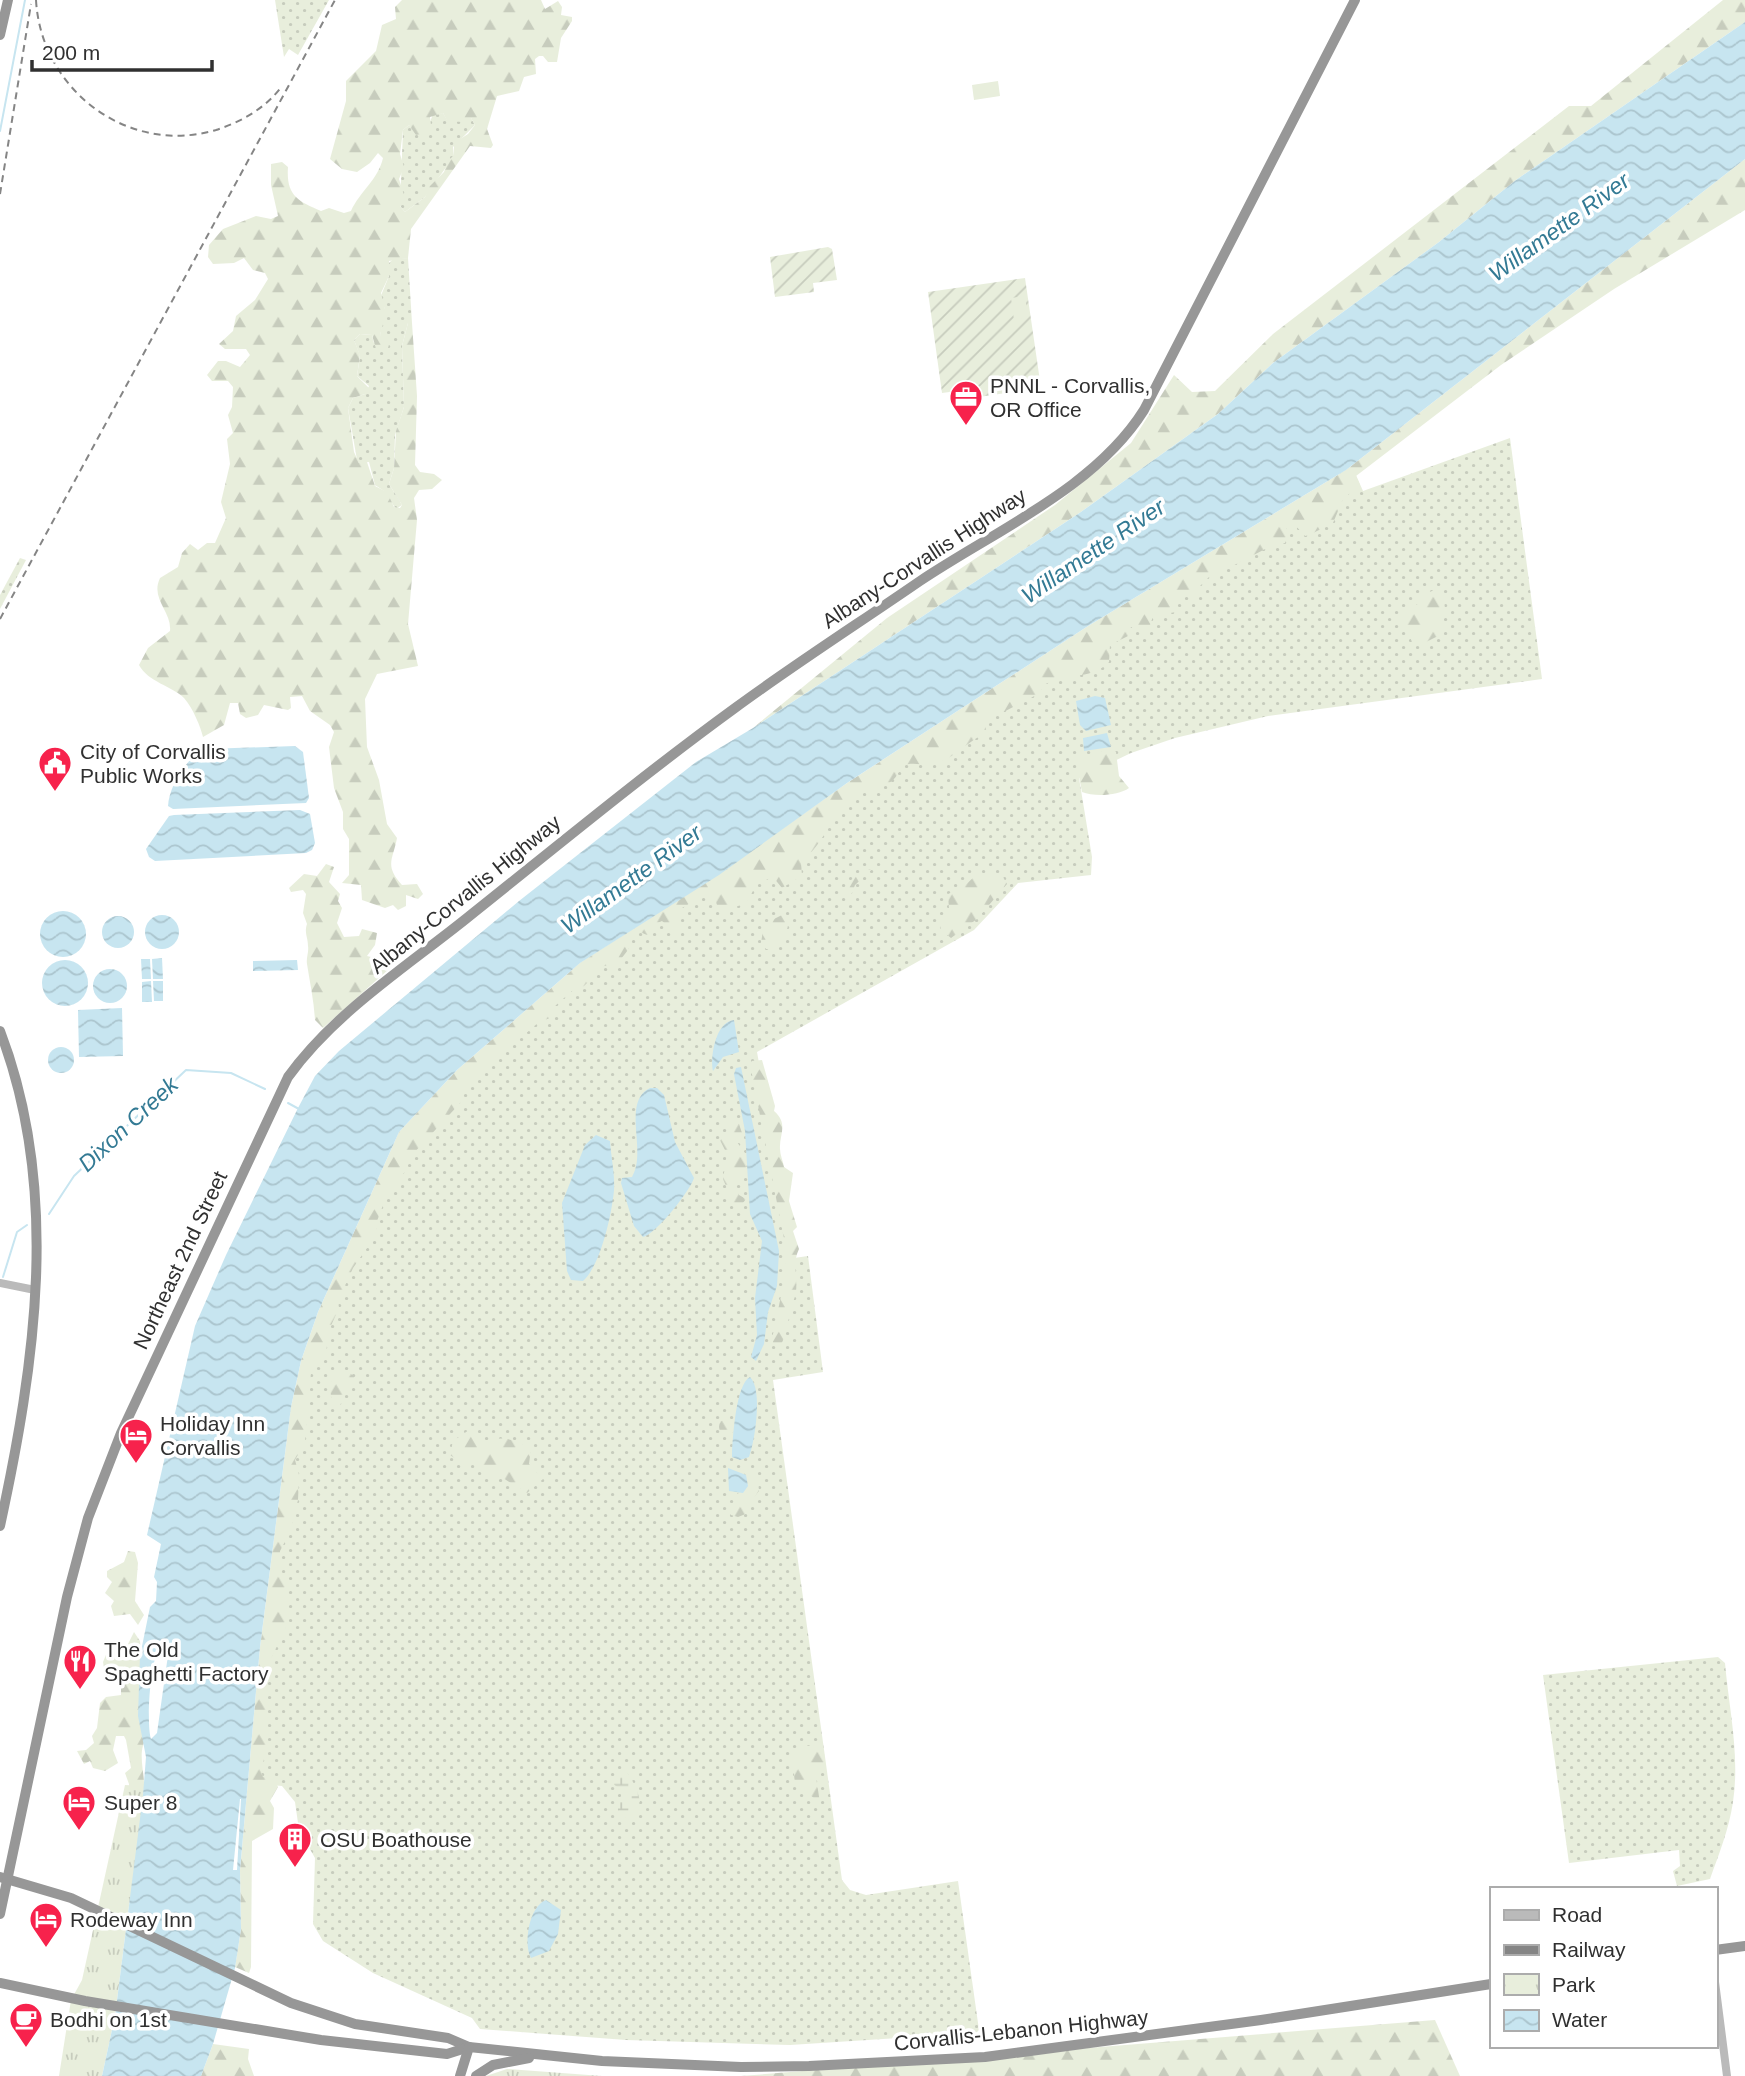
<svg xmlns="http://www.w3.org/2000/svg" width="1745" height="2076" font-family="Helvetica,sans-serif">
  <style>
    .grass { fill: url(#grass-dots) }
    .forest { fill: url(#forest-firs); fill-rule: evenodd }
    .wetland { fill: url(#wetland-marsh) }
    .park { fill: url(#park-tufts) }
    .garden { fill: url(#garden-furrows) }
    .pitch { fill: #e8eedc }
    .water { fill: url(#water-waves); fill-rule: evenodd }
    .pier { fill: #fff }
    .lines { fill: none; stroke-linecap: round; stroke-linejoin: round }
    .stream { stroke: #c7e5f0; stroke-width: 2 }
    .secondary { stroke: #bababa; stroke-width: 8 }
    .highway { stroke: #979797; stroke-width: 10 }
    .rail { stroke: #858585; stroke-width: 2; stroke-dasharray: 7 5; stroke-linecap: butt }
    .labels { text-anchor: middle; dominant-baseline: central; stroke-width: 7; stroke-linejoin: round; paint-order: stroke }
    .poi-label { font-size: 21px; fill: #303030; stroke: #fff; text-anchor: start }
    .street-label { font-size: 21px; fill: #303030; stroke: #fff }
    .water-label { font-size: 23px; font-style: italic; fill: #337a94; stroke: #fff }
  </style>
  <defs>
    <pattern id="grass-dots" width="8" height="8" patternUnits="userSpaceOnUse" patternTransform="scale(1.75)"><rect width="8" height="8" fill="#e8eedc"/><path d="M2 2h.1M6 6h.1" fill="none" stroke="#c7ccbd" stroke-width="1.8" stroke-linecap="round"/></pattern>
    <pattern id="forest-firs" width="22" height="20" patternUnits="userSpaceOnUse" patternTransform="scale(1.75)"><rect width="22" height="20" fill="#e8eedc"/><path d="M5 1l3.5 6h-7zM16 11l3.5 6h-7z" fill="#c7ccbd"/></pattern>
    <pattern id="wetland-marsh" width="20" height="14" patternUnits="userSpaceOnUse" patternTransform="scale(1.75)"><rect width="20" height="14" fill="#e8eedc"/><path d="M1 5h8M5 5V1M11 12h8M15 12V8" fill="none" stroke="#c7ccbd"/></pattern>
    <pattern id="park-tufts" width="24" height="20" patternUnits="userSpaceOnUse" patternTransform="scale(1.75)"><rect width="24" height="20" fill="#e8eedc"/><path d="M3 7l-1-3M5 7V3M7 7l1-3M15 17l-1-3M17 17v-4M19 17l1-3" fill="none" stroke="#c7ccbd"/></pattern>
    <pattern id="garden-furrows" width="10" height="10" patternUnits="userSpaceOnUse" patternTransform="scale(1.75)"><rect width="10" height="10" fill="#e8eedc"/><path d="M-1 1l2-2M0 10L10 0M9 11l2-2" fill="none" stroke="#c7ccbd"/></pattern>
    <pattern id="water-waves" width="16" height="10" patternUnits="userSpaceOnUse" patternTransform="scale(1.75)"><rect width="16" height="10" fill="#c7e5f0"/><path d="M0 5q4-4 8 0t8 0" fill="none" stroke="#abc5ce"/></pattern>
  </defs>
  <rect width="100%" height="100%" fill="#fff"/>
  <g class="grass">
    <polygon points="275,0 329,0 298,55 289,49 284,57"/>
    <polygon points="443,113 447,120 471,118 475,125 453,147 454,156 425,197 405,212 400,206 403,130 409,125 412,128 430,122 433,114"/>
    <polygon points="408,258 412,323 408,323 402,346 404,407 395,435 394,468 389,484 402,505 396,509 384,491 375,485 369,462 359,463 357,460 348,408 353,398 365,394 369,386 357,376 360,356 354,340 360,334 372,335 374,343 382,339 380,335 385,309 380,298 389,276 388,264 393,259"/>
    <polygon points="1510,438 1542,679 1268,716 1175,738 1131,753 1079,778 1092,857 1091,875 1018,883 974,930 757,1052 794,1258 808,1256 823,1372 773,1380 842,1880 850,1890 866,1895 958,1881 979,2030 976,2033 790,2045 626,2040 480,2029 472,2018 373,1973 323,1941 313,1924 315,1858 299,1830 295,1802 282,1786 249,1783 291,1407 399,1132 580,963 1352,466 1363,491"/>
    <polygon points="20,558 26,560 0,609 0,595"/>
    <path d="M 1718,1657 L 1725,1663 C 1729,1709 1740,1755 1733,1802 C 1729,1829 1719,1854 1710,1879 L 1677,1886 L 1673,1871 L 1680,1866 L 1679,1850 L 1569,1863 L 1543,1675 Z"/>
  </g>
  <g class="forest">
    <path d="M 402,0 L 541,0 L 545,9 L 558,1 L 562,7 L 561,15 L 572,17 L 572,21 L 561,38 L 557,62 L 548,62 L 543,56 L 539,56 L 535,59 L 536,74 L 524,77 L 519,91 L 497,96 L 487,129 L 493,145 L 491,148 L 470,146 L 411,229 L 408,258 L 389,261 L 389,276 L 381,293 L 386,313 L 380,335 L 390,341 L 388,348 L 377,352 L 372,335 L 360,334 L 354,340 L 360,355 L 357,376 L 370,389 L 368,393 L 353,398 L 348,408 L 354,452 L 359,463 L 366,459 L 375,486 L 387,492 L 394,507 L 400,508 L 402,505 L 389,484 L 394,468 L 396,431 L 404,407 L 402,346 L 408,323 L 412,323 L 417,396 L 415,465 L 420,472 L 434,474 L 442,480 L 432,489 L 419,490 L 414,498 L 417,520 L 408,624 L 418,666 L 377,674 L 365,699 L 367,747 L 379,780 L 387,824 L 397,838 C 393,860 384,865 402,885 L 417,884 L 423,894 L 418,899 L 406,895 L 406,906 L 398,910 L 393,905 L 385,908 L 362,900 L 361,885 L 342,883 L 349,875 L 349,839 L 343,829 L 343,812 L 334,788 L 329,747 L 334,732 L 330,725 L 310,711 L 302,696 L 290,697 L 291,708 L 288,710 L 264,705 L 258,715 L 246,718 L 240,714 L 238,703 L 230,703 L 224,725 L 203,737 C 201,728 193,708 184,698 C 172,686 148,682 139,665 L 148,648 L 170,631 C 172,611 150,599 160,578 L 178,567 L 182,553 L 190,544 L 198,550 L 207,543 L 215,543 L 226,518 L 221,502 L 230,464 L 227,439 L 233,433 L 228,415 L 232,407 L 233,387 L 228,381 L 212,381 L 207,375 L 218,361 L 226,361 L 240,367 L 250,355 L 246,349 L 225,349 L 219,344 L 233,331 L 236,316 L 255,300 L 268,279 L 265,273 L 253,270 L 244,258 L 234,263 L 213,264 L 208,257 L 209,245 L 223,229 L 256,216 L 271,219 L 278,216 L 271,185 L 271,164 L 282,162 L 288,167 C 286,195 297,201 321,211 L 329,208 L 344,213 L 351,211 C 360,191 378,180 383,158 L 378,153 L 370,163 L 357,172 L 342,169 L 330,159 L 346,101 L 346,81 L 376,51 L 382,25 L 396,19 L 395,7 ZM 443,113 L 447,121 L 464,122 L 471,118 L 475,125 L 468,134 L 454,143 L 454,155 L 448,161 L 444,172 L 430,186 L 425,197 L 405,212 L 400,206 L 404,195 L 399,179 L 404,167 L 400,154 L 403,130 L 409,125 L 416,135 L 432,133 L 430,117 Z"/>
    <polygon points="1723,0 1745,0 1745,22 1516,180 1439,242 1273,363 1218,414 1078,514 753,728 887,618 1055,505 1131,443 1174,375 1192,392 1215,391 1273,334 1569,106 1591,106"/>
    <path d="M 1745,159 L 1745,210 L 1614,289 L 1501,365 L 1356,476 L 1360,485 L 1343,499 L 1333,523 L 1309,535 L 1305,536 L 1294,524 L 1286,528 L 1287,538 L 1285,543 L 1269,547 L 1221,572 L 1220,576 L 1209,577 L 1200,586 L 1199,593 C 1188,592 1176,600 1176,612 L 1153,616 L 1149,629 L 1131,627 L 1128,636 L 1110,645 L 1109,662 C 1089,682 1063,671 1041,687 L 1042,692 L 984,722 L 987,733 C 968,740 953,760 934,764 C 921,766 914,761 901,766 C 893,793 871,783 851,800 C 829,818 825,843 801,862 L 802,876 L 782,888 L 773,877 L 757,884 L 746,903 L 725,911 L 717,905 L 714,896 L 706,894 L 682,908 L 679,928 L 673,931 L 662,921 L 653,925 L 654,929 L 647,935 L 640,932 L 629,938 L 628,950 L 617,964 L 604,966 L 584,986 L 572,991 L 555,1006 L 550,1018 L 539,1022 L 457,1093 L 463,1100 L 412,1155 L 406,1170 L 385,1200 L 377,1221 L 376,1235 L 353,1268 L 338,1301 L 339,1308 L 329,1330 L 326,1353 L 314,1364 L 311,1372 L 305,1442 L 295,1460 L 299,1475 L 298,1500 L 290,1532 L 280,1551 L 279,1569 L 287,1585 L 286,1627 L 268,1665 L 267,1747 L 261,1771 L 263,1777 L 272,1774 L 278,1787 L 270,1801 L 274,1808 L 273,1829 L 252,1841 L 251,1967 L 249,1973 L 235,1967 L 241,1929 L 240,1870 L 260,1647 L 291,1407 L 301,1361 L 318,1312 L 399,1132 L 457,1070 L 580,963 L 704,884 L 847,783 L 1088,626 L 1346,470 Z"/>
    <path d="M 1437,589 C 1449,599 1445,622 1440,635 L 1426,642 L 1412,642 L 1408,632 L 1399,626 L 1400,616 L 1419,603 L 1422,595 Z"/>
    <path d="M 1110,749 L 1116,752 L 1119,776 L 1129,788 C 1118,796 1094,797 1082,792 L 1076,762 L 1082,756 Z"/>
    <path d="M 326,864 L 334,867 L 329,882 L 340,894 L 338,901 L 342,908 L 337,923 L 344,937 L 359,936 L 362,929 L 377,933 L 375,945 L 367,956 L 383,960 L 396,958 L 398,961 L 323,1028 L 315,1020 C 314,1002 310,983 307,964 C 306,958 309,952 308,946 C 308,937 304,933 307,924 L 303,913 L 306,894 L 303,890 L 291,892 L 289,888 L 304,874 L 317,876 Z"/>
    <polygon points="866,868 871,870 855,885 851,895 845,896 843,892 850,881"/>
    <polygon points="989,872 1003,877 1007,884 977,919 951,938 941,930 940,925 949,909 948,894 961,889 974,877"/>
    <path d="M 782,915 L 788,925 C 786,936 780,952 766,949 L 761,943 L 764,924 Z"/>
    <path d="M 762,1060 L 775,1106 L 774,1111 C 789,1124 779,1135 780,1149 C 780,1155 783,1161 784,1167 L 793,1173 L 789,1201 L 797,1227 L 793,1231 L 799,1249 C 789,1269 805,1290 788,1309 L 790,1316 C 785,1326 787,1340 778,1347 L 773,1344 L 773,1334 L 786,1272 L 785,1244 L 750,1064 L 752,1061 Z"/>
    <polygon points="730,1121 739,1124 742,1133 737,1142 747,1156 747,1165 736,1186 739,1195 746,1199 739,1208 729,1205 730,1195 723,1179 727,1154 720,1140 728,1133 727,1125"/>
    <polygon points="346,1371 354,1376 354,1382 346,1389 340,1406 333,1408 329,1384 338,1372"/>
    <circle cx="727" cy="1427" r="8"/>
    <path d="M 469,1430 L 475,1431 L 486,1441 C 503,1436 514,1439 531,1448 L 529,1464 L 543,1479 L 527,1493 L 503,1478 L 490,1478 L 475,1463 L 462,1463 L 450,1455 L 453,1441 Z"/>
    <polygon points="749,1469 758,1481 759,1491 750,1502 748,1513 738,1517 731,1515 730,1507 735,1500 734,1494 738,1494 746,1475 740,1470"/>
    <polygon points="128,1551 135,1552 138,1563 135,1601 144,1615 138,1625 130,1614 114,1616 111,1606 114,1601 105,1593 112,1582 107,1577 107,1571 124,1562"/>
    <path d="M 134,1632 L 140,1641 L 148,1736 C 136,1751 145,1771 144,1788 C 141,1823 139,1874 128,1907 L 129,1784 L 125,1773 L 131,1768 L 126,1740 L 124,1736 L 116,1736 L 113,1750 L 118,1763 L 105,1771 L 93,1768 L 90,1761 L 84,1764 L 77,1751 L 86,1750 L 94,1743 L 92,1736 L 97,1728 L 100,1703 L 106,1697 L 121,1695 L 121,1684 L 105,1676 L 103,1662 L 108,1650 L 127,1646 Z"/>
    <polygon points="823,1744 825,1762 820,1764 816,1777 820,1803 795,1783 792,1759 799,1747"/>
    <polygon points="1435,2020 1460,2076 741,2076"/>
    <polygon points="213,2044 249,2049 248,2059 254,2076 201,2076"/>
  </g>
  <polygon class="wetland" points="624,1767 636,1787 640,1801 632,1820 629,1821 618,1812 622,1790 613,1784"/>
  <g class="park">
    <polygon points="125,1785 143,1786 143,1795 115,2016 102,2076 59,2076 71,2000 82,1980"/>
    <polygon points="507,2069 602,2076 486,2076"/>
  </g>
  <g class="garden">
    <polygon points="828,247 832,249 837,280 813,283 814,292 775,297 770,257"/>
    <polygon points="1025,278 1041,388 958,400 957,391 942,393 928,292"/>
  </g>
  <g class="pitch">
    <polygon points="998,81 1000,96 974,100 972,85"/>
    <polygon points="1025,296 1028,318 1014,320 1011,298"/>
  </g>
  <g class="water">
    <path d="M 1745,22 L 1745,159 L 1346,470 L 1088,626 L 847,783 L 719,875 L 580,963 L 457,1070 L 399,1132 L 318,1312 L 301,1361 L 291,1407 L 260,1647 L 240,1870 L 241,1929 L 235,1968 L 213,2044 L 201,2076 L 102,2076 L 115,2016 L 143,1795 L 146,1757 L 138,1716 L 140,1656 L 150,1607 L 156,1601 L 157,1582 L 154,1577 L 161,1544 L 147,1535 L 195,1326 L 226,1255 L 298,1108 L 315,1076 L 339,1051 L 519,901 L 696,762 L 753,728 L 1078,514 L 1218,414 L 1273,363 L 1439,242 L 1516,180 ZM 161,1645 L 168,1655 L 157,1733 L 151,1739 C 146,1724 150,1657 161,1645 Z"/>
    <polygon points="1095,696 1105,698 1111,725 1086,731 1080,725 1076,701"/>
    <polygon points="1107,733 1111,747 1084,751 1083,738"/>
    <path d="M 295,746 L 303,752 L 309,798 L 306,803 L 173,809 L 168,806 C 169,786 187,756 206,749 Z"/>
    <polygon points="300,810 310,814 315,843 312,850 306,853 155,861 149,857 146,849 169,816 174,815"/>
    <circle cx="63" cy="934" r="23"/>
    <circle cx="162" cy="932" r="17"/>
    <circle cx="118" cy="932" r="16"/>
    <polygon points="162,958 163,979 153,979 152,959"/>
    <polygon points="141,959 150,959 151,979 142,979"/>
    <polygon points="297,960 298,970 253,971 253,961"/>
    <circle cx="65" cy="983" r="23"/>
    <circle cx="110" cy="986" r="17"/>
    <polygon points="151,981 152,1002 142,1002 142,982"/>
    <polygon points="153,981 163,981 163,1001 154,1001"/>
    <polygon points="122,1008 123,1056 79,1057 78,1010"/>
    <path d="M 734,1020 L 739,1052 L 723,1057 L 713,1071 C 710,1058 715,1022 734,1020 Z"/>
    <circle cx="61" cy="1060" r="13"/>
    <polygon points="741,1067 779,1251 777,1286 768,1312 764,1344 756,1361 751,1357 757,1335 755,1298 762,1241 750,1214 745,1131 734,1074 736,1068"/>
    <path d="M 650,1088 L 657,1088 L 664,1095 L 675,1142 L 694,1178 C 690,1191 656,1234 643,1237 L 634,1226 L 621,1183 L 622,1178 L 632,1177 C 648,1152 621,1102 650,1088 Z"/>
    <path d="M 596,1135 L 610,1141 C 611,1157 615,1173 614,1190 C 612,1213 601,1265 583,1281 L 571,1280 L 567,1271 L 562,1203 L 585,1145 Z"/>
    <path d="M 750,1377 C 763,1389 755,1441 749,1457 L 740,1460 L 732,1457 L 732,1453 C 733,1436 736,1384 750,1377 Z"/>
    <polygon points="728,1468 746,1475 748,1486 743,1493 729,1491"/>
    <path d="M 546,1900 L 561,1910 L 558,1934 L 549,1951 L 531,1958 C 523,1944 529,1906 546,1900 Z"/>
  </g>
  <polygon class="pier" points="240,1799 241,1799 237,1870 233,1870"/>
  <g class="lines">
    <g class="stream">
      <polyline points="0,131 25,0"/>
      <polyline points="288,1103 299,1109"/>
      <polyline points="49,1214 74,1176 186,1070 231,1073 265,1089"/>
      <polyline points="3,1277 17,1232 27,1225"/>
    </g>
    <g class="secondary">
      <polyline points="0,1283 35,1290"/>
      <polyline points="1715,1982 1727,2076"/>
    </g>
    <g class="highway">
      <polyline points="0,35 8,0"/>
      <path d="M 0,1031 C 61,1190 35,1365 0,1526"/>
      <polyline points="0,1877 71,1898 291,2003 355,2024 448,2038 469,2047 602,2061 741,2067 809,2066 985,2057 1261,2020 1491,1984"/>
      <path d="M 0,1914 L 67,1597 L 88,1518 L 121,1433 L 288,1077 C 334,1013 406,967 467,918 C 556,847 643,775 735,708 C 795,664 859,623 920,581 C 996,530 1095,488 1144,410 L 1355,0"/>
      <polyline points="1715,1950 1745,1946"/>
      <polyline points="0,1983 85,2001 321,2040 447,2054 469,2047"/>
      <polyline points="460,2076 469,2047"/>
      <polyline points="476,2076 493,2065 529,2058"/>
    </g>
    <g class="rail">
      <path d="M 36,0 C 41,90 128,156 216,130 C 241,122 266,108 282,86"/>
      <polyline points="0,194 31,4"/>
      <polyline points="0,619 335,0"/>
    </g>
  </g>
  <defs>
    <symbol id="office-pin" viewBox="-11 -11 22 30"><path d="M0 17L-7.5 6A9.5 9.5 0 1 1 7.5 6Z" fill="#f7224c" stroke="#fff"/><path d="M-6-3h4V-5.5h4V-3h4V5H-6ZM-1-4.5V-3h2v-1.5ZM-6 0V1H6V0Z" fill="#fff"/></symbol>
    <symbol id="civic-pin" viewBox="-11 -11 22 30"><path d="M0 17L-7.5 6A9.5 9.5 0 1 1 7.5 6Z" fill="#f7224c" stroke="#fff"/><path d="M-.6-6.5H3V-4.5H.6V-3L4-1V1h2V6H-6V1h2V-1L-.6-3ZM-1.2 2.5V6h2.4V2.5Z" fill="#fff"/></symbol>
    <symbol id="hotel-pin" viewBox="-11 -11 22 30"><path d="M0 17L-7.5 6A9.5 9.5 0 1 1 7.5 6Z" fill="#f7224c" stroke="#fff"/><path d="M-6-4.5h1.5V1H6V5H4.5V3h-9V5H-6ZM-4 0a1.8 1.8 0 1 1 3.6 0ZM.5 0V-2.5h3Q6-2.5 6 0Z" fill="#fff"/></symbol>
    <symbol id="restaurant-pin" viewBox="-11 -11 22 30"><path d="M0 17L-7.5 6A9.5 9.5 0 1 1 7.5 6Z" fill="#f7224c" stroke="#fff"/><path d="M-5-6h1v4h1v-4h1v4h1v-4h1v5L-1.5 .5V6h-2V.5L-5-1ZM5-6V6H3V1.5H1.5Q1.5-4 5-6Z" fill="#fff"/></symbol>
    <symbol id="building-pin" viewBox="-11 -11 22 30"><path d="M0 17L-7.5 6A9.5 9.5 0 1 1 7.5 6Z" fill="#f7224c" stroke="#fff"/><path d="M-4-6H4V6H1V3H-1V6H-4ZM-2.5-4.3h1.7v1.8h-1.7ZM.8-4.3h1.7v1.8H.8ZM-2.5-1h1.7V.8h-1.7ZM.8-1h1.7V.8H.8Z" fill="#fff"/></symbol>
    <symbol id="cafe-pin" viewBox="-11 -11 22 30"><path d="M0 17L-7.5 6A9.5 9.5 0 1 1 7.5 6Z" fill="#f7224c" stroke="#fff"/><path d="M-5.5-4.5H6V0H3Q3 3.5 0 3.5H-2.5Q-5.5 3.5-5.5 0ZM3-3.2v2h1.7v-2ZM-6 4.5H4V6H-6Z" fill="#fff"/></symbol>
  </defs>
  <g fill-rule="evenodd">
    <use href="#office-pin" x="947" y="378" width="38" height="52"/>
    <use href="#civic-pin" x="36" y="744" width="38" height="52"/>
    <use href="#hotel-pin" x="117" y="1416" width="38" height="52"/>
    <use href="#restaurant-pin" x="61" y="1642" width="38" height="52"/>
    <use href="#hotel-pin" x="60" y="1783" width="38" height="52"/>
    <use href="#building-pin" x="276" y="1820" width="38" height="52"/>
    <use href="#hotel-pin" x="27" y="1900" width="38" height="52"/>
    <use href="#cafe-pin" x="7" y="2000" width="38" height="52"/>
  </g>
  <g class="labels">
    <g class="poi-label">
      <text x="990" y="385">PNNL - Corvallis,<tspan x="990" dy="24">OR Office</tspan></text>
      <text x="80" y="751">City of Corvallis<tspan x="80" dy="24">Public Works</tspan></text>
      <text x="160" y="1423">Holiday Inn<tspan x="160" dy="24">Corvallis</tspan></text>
      <text x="104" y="1649">The Old<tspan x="104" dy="24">Spaghetti Factory</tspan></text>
      <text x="104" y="1802">Super 8</text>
      <text x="320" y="1839">OSU Boathouse</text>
      <text x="70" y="1919">Rodeway Inn</text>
      <text x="50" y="2019">Bodhi on 1st</text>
    </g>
    <g class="street-label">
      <text transform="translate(924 558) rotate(-33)">Albany-Corvallis Highway</text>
      <text transform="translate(465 894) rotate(-39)">Albany-Corvallis Highway</text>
      <text transform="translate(180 1260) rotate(-65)">Northeast 2nd Street</text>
      <text transform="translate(1021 2030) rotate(-6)">Corvallis-Lebanon Highway</text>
    </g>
    <g class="water-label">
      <text transform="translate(1559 227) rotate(-36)">Willamette River</text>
      <text transform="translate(1093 551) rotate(-34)">Willamette River</text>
      <text transform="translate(631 879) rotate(-36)">Willamette River</text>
      <text transform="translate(128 1124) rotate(-43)">Dixon Creek</text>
    </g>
  </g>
  <rect x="1490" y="1887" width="228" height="161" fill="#ffffff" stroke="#acacac" stroke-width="2"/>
  <rect x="1504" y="1910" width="35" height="10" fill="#bababa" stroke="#acacac" stroke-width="2"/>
  <text x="1552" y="1922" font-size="21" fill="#303030">Road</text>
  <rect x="1504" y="1945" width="35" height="10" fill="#858585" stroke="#acacac" stroke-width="2"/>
  <text x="1552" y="1957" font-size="21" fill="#303030">Railway</text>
  <rect x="1504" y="1974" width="35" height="21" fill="url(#park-tufts)" stroke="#acacac" stroke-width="2"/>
  <text x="1552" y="1992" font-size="21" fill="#303030">Park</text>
  <rect x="1504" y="2010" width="35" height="21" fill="url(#water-waves)" stroke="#acacac" stroke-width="2"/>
  <text x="1552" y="2027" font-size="21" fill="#303030">Water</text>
  <path d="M32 60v10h180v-10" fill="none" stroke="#303030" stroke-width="3.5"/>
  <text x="42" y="60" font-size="21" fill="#303030" stroke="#ffffff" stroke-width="5" paint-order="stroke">200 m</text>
</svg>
